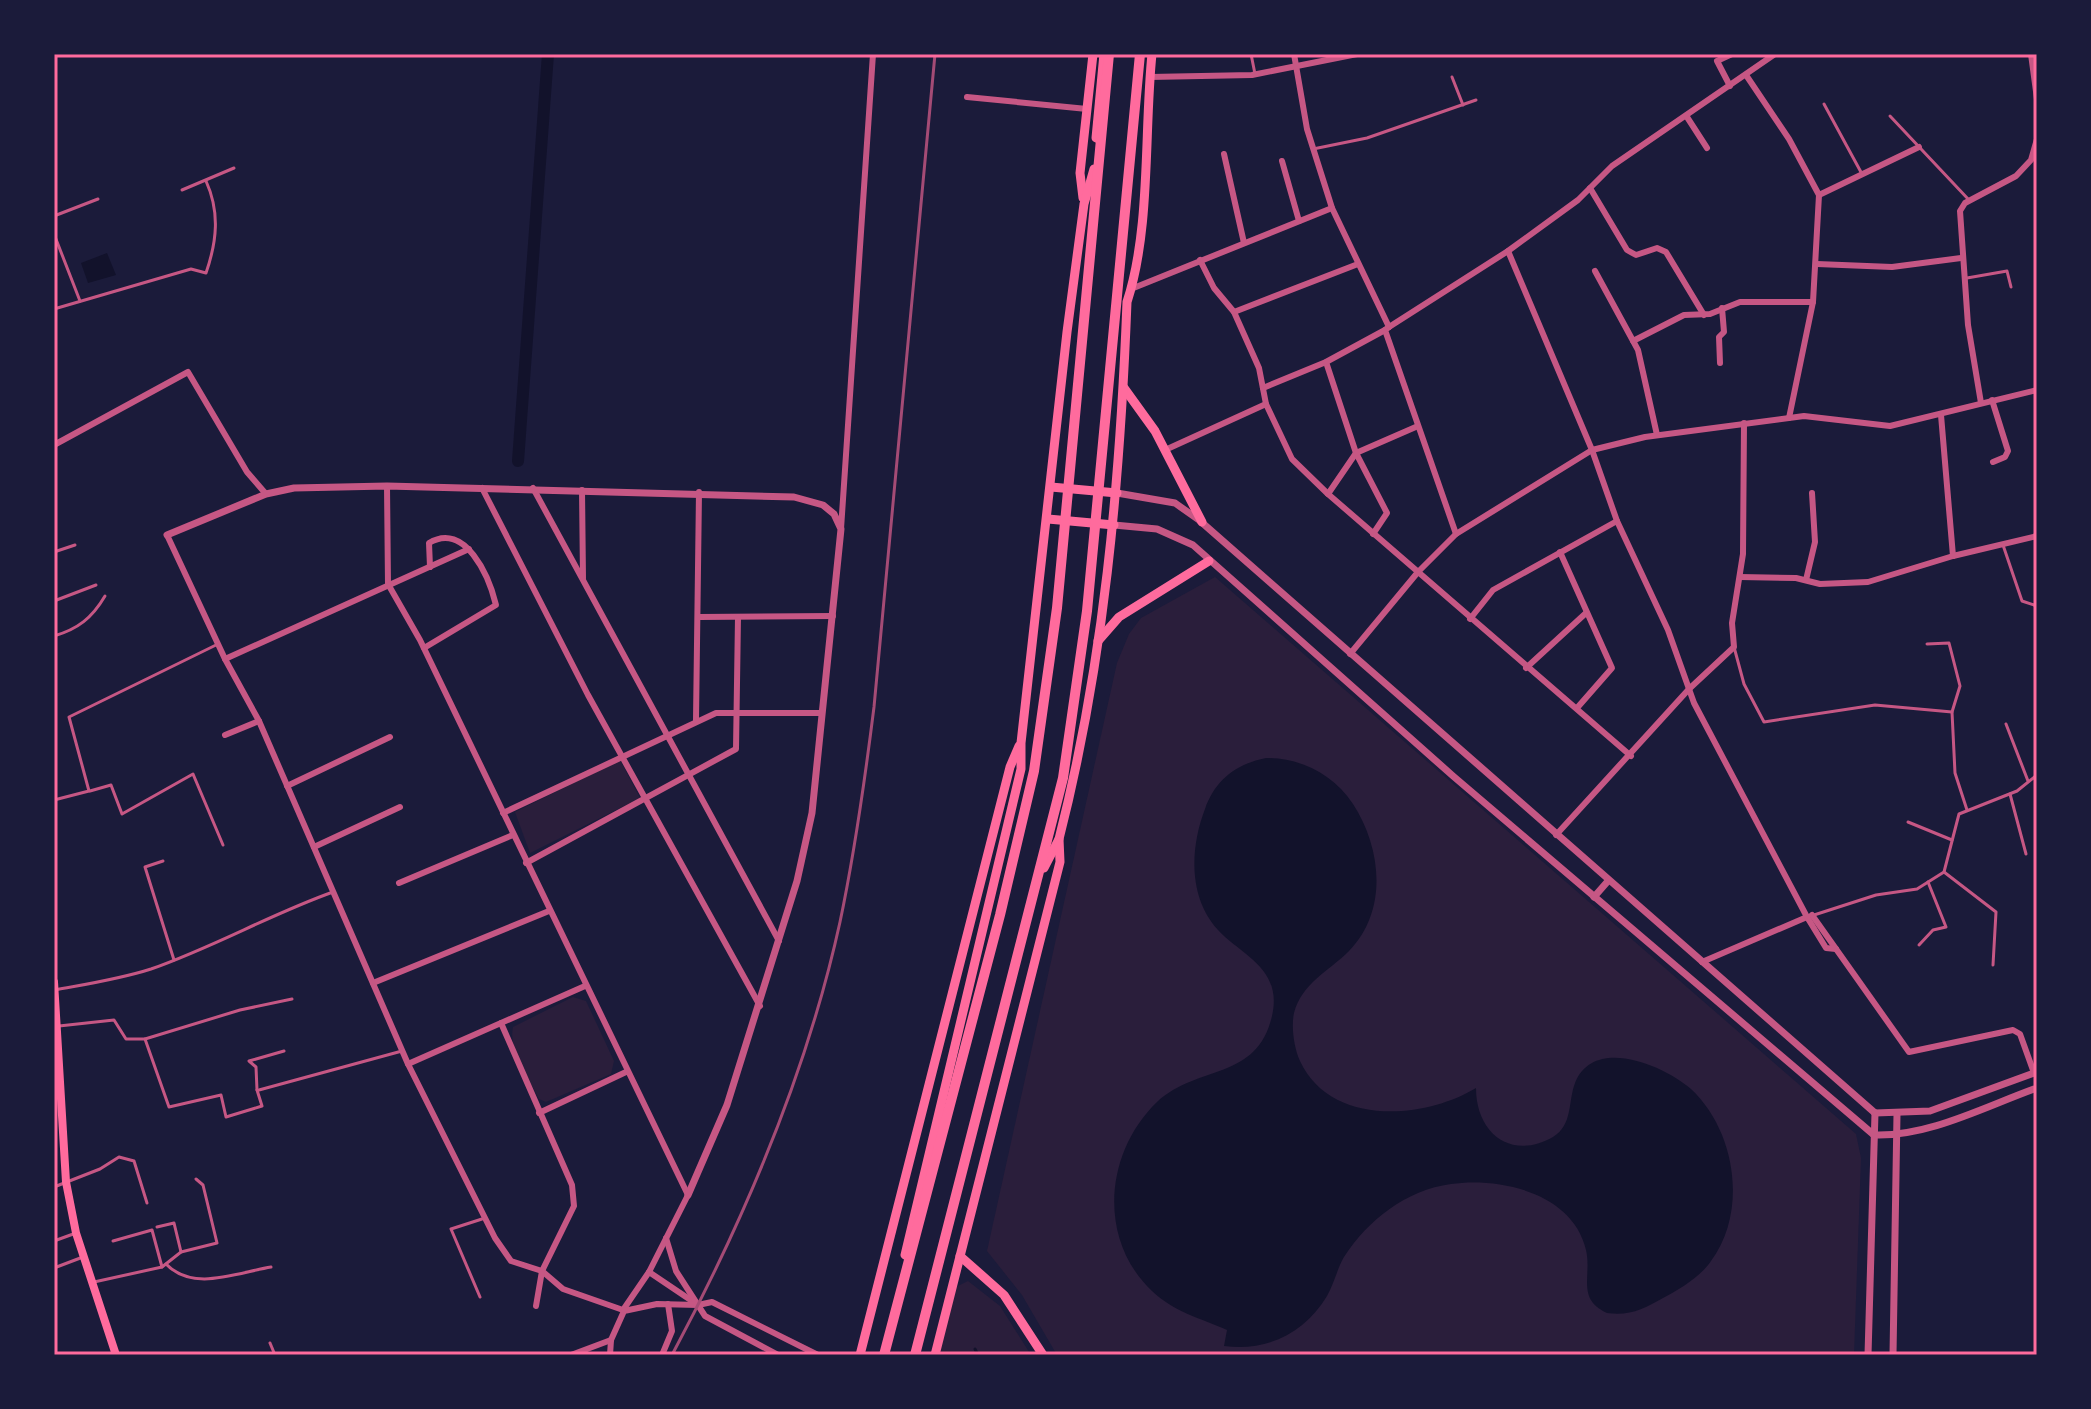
<svg xmlns="http://www.w3.org/2000/svg" width="2091" height="1409" font-family="'Exo 2',sans-serif">
  <style>
    .green { fill: #2a1e3b }
    .water { fill: #12122b }
    .lines { fill: none; stroke-linecap: round; stroke-linejoin: round }
    .stream { stroke: #12122b; stroke-width: 3 }
    .canal { stroke: #12122b; stroke-width: 12 }
    .service { stroke: #c65784; stroke-width: 3 }
    .minor { stroke: #c65784; stroke-width: 6 }
    .tertiary { stroke: #c65784; stroke-width: 7 }
    .secondary { stroke: #ff6b9d; stroke-width: 8 }
    .primary { stroke: #ff6b9d; stroke-width: 9 }
    .motorway { stroke: #ff6b9d; stroke-width: 10 }
    .rail { stroke: #a44b75; stroke-width: 3 }
    .neatline { fill: none; stroke: #ff6b9d; stroke-width: 3 }
  </style>
  <rect width="100%" height="100%" fill="#1b1b3a"/>
  <g class="green">
    <polygon points="1215,577 1856,1134 1861,1158 1854,1355 1057,1355 1022,1295 987,1251 1117,663 1129,634 1141,618"/>
    <polygon points="620,760 640,798 530,853 515,812"/>
    <path d="M 573,997 L 586,1001 L 614,1061 L 611,1074 L 546,1102 L 539,1099 C 529,1079 508,1049 513,1027 Z"/>
    <polygon points="968,1281 1000,1306 1031,1355 939,1355 956,1287"/>
  </g>
  <g class="water">
    <polygon points="107,253 116,275 88,283 81,263"/>
    <path d="M 1266,758 C 1301,758 1333,774 1353,804 C 1381,847 1389,910 1349,951 C 1329,971 1302,983 1294,1013 C 1291,1027 1294,1048 1300,1061 C 1330,1126 1423,1120 1476,1088 C 1476,1133 1511,1161 1553,1137 C 1573,1125 1568,1101 1575,1083 C 1594,1035 1665,1066 1691,1089 C 1736,1131 1748,1211 1711,1261 C 1700,1277 1680,1289 1663,1298 C 1644,1309 1630,1316 1607,1313 C 1576,1299 1592,1276 1586,1250 C 1573,1193 1500,1177 1451,1184 C 1406,1190 1368,1220 1344,1257 C 1337,1269 1334,1284 1327,1296 C 1305,1333 1266,1352 1224,1346 L 1227,1330 C 1200,1318 1174,1312 1152,1291 C 1097,1239 1105,1152 1157,1102 C 1198,1064 1257,1081 1272,1016 C 1283,968 1241,955 1218,930 C 1188,897 1190,848 1205,809 C 1215,780 1236,764 1266,758 Z"/>
  </g>
  <g class="lines">
    <polyline class="stream" points="975,1349 978,1355"/>
    <polyline class="canal" points="518,461 548,54"/>
    <g class="service">
      <polyline points="1251,54 1255,74"/>
      <polyline points="1452,77 1463,105"/>
      <polyline points="1824,104 1862,174"/>
      <polyline points="1890,116 1969,200"/>
      <polyline points="1313,149 1367,138 1476,100"/>
      <polyline points="182,190 234,168"/>
      <polyline points="54,216 98,199"/>
      <polyline points="54,234 80,301"/>
      <polyline points="1967,278 2007,271 2011,287"/>
      <path d="M 54,309 L 191,269 L 206,273 C 217,241 220,212 206,181"/>
      <polyline points="2003,545 2022,601 2037,606"/>
      <polyline points="54,552 75,545"/>
      <polyline points="54,601 96,585"/>
      <path d="M 54,636 C 78,629 92,618 105,596"/>
      <polyline points="1927,644 1949,643 1960,686 1952,712 1955,773 1967,810"/>
      <polyline points="1734,647 1744,684 1764,722 1875,705 1952,712"/>
      <polyline points="2006,724 2028,781"/>
      <polyline points="90,791 111,785 122,814 193,774 223,845"/>
      <polyline points="2010,794 2026,854"/>
      <polyline points="54,800 89,791 69,717 216,645"/>
      <polyline points="1908,822 1952,840"/>
      <polyline points="163,861 145,867 174,960"/>
      <polyline points="1944,872 1996,912 1993,965"/>
      <polyline points="1814,915 1876,895 1917,889 1944,872 1959,814 2017,791 2037,775"/>
      <polyline points="1919,945 1933,930 1946,927 1928,882"/>
      <path d="M 55,990 C 87,984 120,979 151,969 C 214,947 271,914 333,892"/>
      <polyline points="59,1026 114,1020 126,1039 145,1039 169,1107 221,1095 226,1117 262,1106 257,1090"/>
      <polyline points="145,1039 240,1010 292,999"/>
      <polyline points="257,1090 256,1067 249,1061 284,1051"/>
      <polyline points="259,1090 402,1051"/>
      <polyline points="54,1187 100,1169 119,1157 134,1161 147,1203"/>
      <polyline points="157,1227 174,1223 181,1252"/>
      <polyline points="54,1241 76,1233"/>
      <polyline points="113,1241 152,1230 162,1267"/>
      <path d="M 166,1264 C 193,1292 236,1273 271,1267"/>
      <polyline points="54,1268 83,1257"/>
      <polyline points="94,1282 162,1267 181,1252 217,1243 203,1185 196,1179"/>
      <polyline points="480,1297 451,1229 482,1219"/>
      <polyline points="270,1343 275,1355"/>
    </g>
    <g class="minor">
      <polyline points="1294,54 1307,129 1332,208 1389,327"/>
      <polyline points="2031,54 2037,99"/>
      <polyline points="1746,75 1789,139 1819,195 1813,302 1789,418"/>
      <polyline points="1150,77 1252,75 1357,54"/>
      <polyline points="1730,86 1717,61 1732,54"/>
      <polyline points="967,97 1087,109"/>
      <polyline points="1687,117 1707,148"/>
      <polyline points="1224,154 1244,243"/>
      <polyline points="1282,161 1299,221"/>
      <polyline points="1590,188 1627,250 1636,255 1657,248 1666,252 1704,315"/>
      <polyline points="1819,195 1919,147"/>
      <polyline points="1508,251 1592,450 1617,521 1668,630 1694,703 1807,917 1702,962"/>
      <polyline points="1200,260 1214,288 1234,312 1259,368 1266,404 1292,459 1328,494 1631,756"/>
      <polyline points="1817,264 1892,267 1961,258"/>
      <polyline points="1595,271 1638,350 1657,435"/>
      <polyline points="1131,289 1332,208"/>
      <polyline points="1234,312 1358,264"/>
      <polyline points="1389,327 1508,251 1578,200 1612,166 1775,54"/>
      <polyline points="1389,327 1385,330 1456,534"/>
      <polyline points="1633,341 1684,315 1710,314 1740,302 1813,302"/>
      <polyline points="1326,362 1356,453 1387,513 1373,534"/>
      <polyline points="1720,363 1719,337 1724,332 1722,308"/>
      <polyline points="1263,388 1326,362 1385,330"/>
      <polyline points="1992,400 2008,451 2005,457 1993,462"/>
      <polyline points="1981,403 1968,325 1960,211 1965,203 2016,176 2031,160 2037,139"/>
      <polyline points="1941,415 1953,556"/>
      <polyline points="54,445 188,372 247,472 266,494"/>
      <polyline points="1165,450 1266,404"/>
      <polyline points="387,486 388,584 420,640 688,1195 649,1272"/>
      <polyline points="482,488 588,695 760,1006"/>
      <polyline points="533,488 779,941"/>
      <polyline points="582,490 583,578"/>
      <polyline points="1328,494 1356,453 1418,426"/>
      <polyline points="841,529 873,54"/>
      <polyline points="167,535 225,659 259,721 408,1064 495,1238 511,1261 542,1271 563,1289 623,1310 649,1272 698,1305"/>
      <polyline points="1560,552 1612,668 1577,708"/>
      <polyline points="1740,577 1796,578 1820,584 1868,582 1953,556 2037,536"/>
      <polyline points="1806,580 1815,542 1812,493"/>
      <polyline points="699,617 833,616"/>
      <polyline points="1470,619 1493,590 1617,521"/>
      <path d="M 424,648 L 496,605 C 489,576 465,521 429,543 L 430,567"/>
      <polyline points="1350,654 1418,572 1456,534 1592,450 1645,437 1804,416 1890,426 2037,390"/>
      <polyline points="225,659 469,549"/>
      <polyline points="1526,668 1586,613"/>
      <polyline points="696,720 699,492"/>
      <polyline points="225,735 259,721"/>
      <polyline points="287,786 390,737"/>
      <polyline points="503,813 716,713 822,713"/>
      <polyline points="1556,835 1689,689 1734,647 1732,623 1743,554 1744,423"/>
      <polyline points="314,847 400,807"/>
      <polyline points="526,863 736,749 738,617"/>
      <polyline points="399,883 513,835"/>
      <polyline points="1812,915 1909,1052 2013,1030 2020,1034 2034,1073"/>
      <polyline points="1807,917 1826,948 1836,949"/>
      <polyline points="373,983 549,911"/>
      <polyline points="501,1023 572,1185 574,1206 542,1271 536,1306"/>
      <polyline points="408,1064 585,986"/>
      <polyline points="539,1113 626,1072"/>
      <polyline points="666,1238 676,1271 705,1316 778,1355"/>
      <polyline points="571,1355 611,1340"/>
      <polyline points="610,1355 611,1340 624,1311 657,1304 698,1305 712,1302 818,1355"/>
      <polyline points="662,1355 672,1331 668,1304"/>
    </g>
    <g class="tertiary">
      <polyline points="1117,493 1175,503 1199,520 1875,1113"/>
      <polyline points="1114,525 1157,529 1193,545 1453,776 1874,1135"/>
      <polyline points="167,535 266,494 294,488 387,486 794,497 823,505 834,514 841,529 812,813 797,881 727,1105 688,1195"/>
      <polyline points="1594,897 1608,881"/>
      <polyline points="1875,1113 1930,1111 2037,1072"/>
      <path d="M 1874,1135 C 1929,1137 1986,1106 2037,1088"/>
      <polyline points="1868,1355 1875,1113"/>
      <polyline points="1893,1355 1897,1114"/>
    </g>
    <polyline class="secondary" points="54,982 66,1182 76,1233 116,1355"/>
    <g class="primary">
      <polyline points="1096,138 1104,54"/>
      <polyline points="1083,198 1080,173 1093,54"/>
      <polyline points="1124,388 1155,431 1202,522"/>
      <polyline points="1051,487 1117,493"/>
      <polyline points="1048,519 1114,525"/>
      <polyline points="1098,641 1119,617 1209,561"/>
      <polyline points="1044,868 1059,839"/>
      <polyline points="905,1255 1021,769 1021,743 1067,332 1084,204 1094,169"/>
      <polyline points="960,1256 1004,1295 1043,1355"/>
      <polyline points="860,1355 1010,767 1019,746"/>
      <path d="M 935,1355 L 1060,862 L 1059,839 C 1104,663 1120,483 1127,302 C 1151,229 1144,131 1152,54"/>
    </g>
    <g class="motorway">
      <polyline points="884,1355 1000,915 1034,771 1057,608 1109,54"/>
      <polyline points="915,1355 1063,778 1087,611 1140,54"/>
    </g>
    <path class="rail" d="M 672,1355 C 744,1220 807,1073 840,922 C 855,851 865,779 874,707 L 935,54"/>
  </g>
  <rect width="2091" height="1409" fill="none" stroke="#1b1b3a" stroke-width="112"/>
  <rect x="56" y="56" width="1979" height="1297" class="neatline"/>
</svg>
